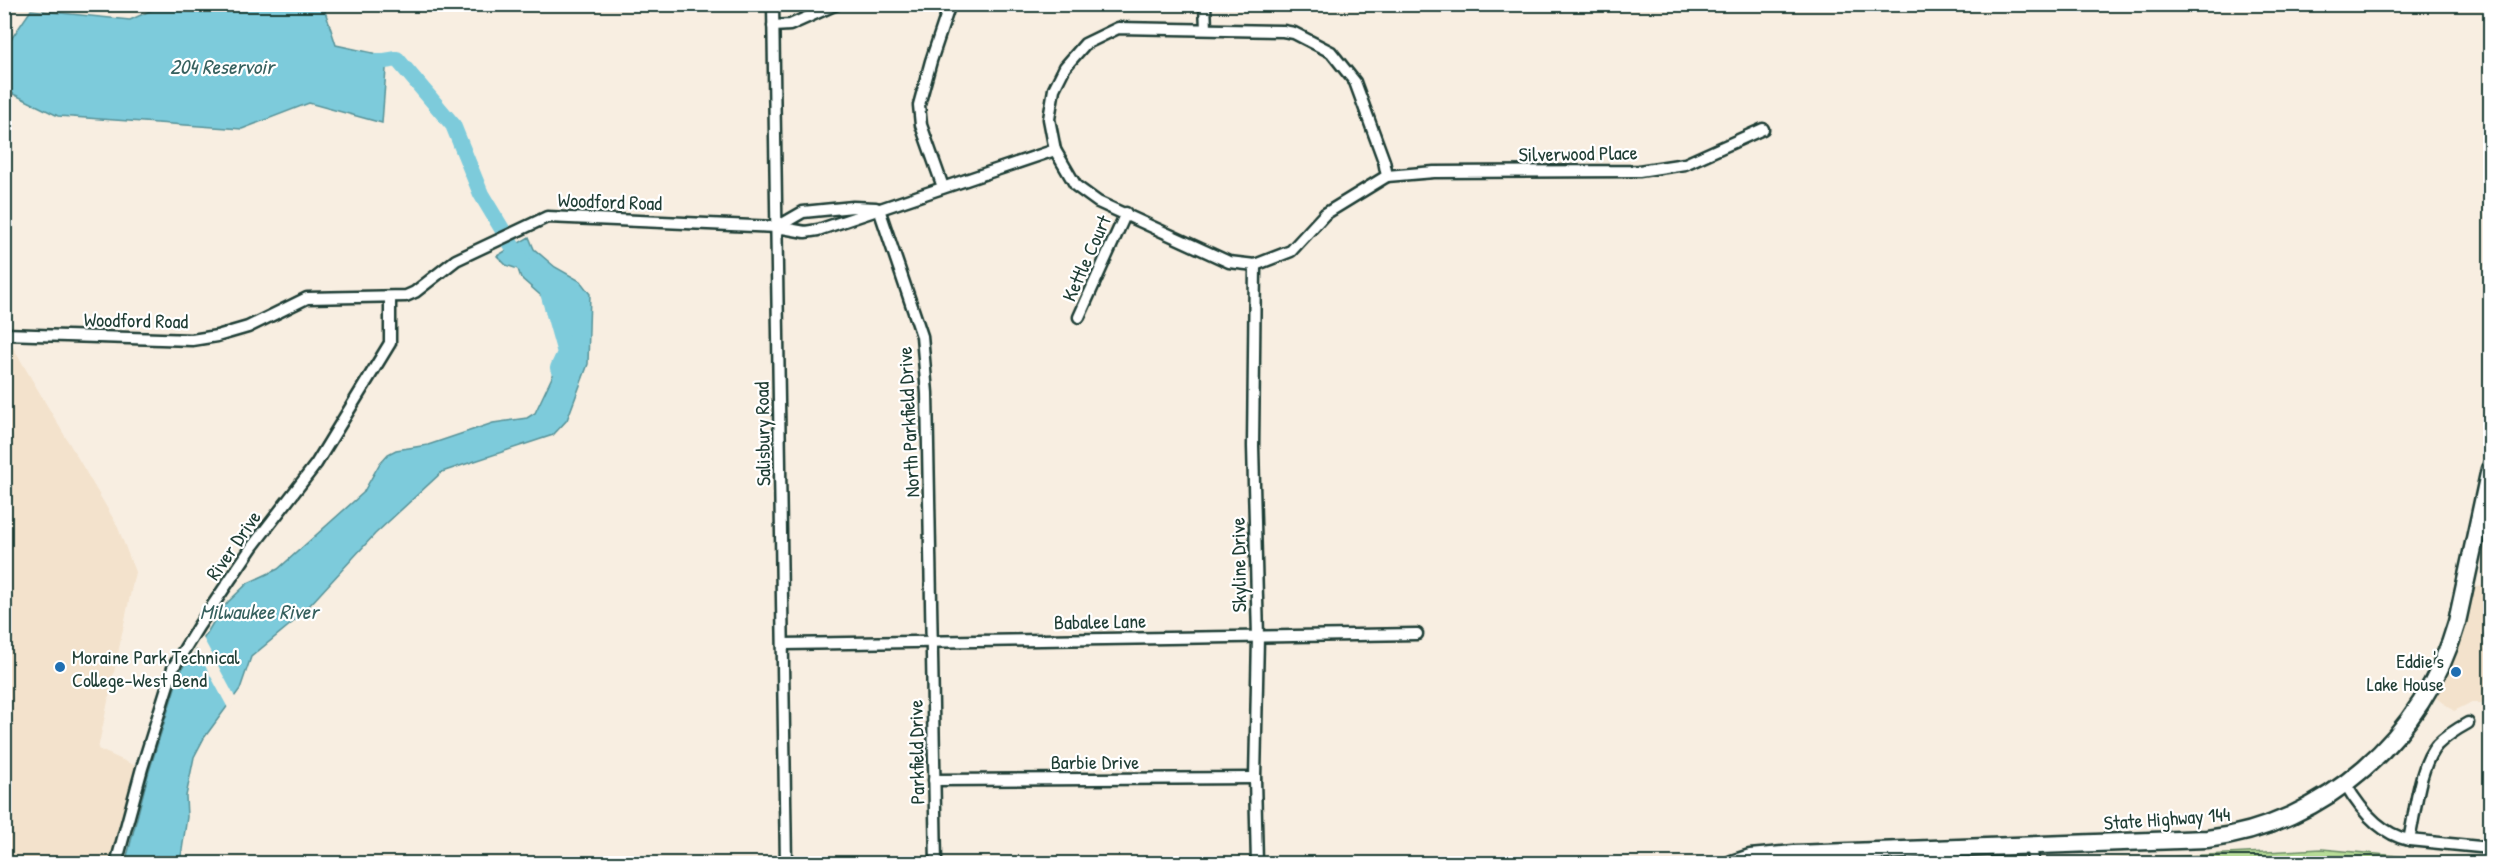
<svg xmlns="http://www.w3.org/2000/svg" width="2495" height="868" font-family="'Patrick Hand',sans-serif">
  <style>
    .built { fill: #f3e2cc }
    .green { fill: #b7dc97; stroke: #6b8c66; stroke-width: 1.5 }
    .water { fill: #7dcbdb; stroke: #579298; stroke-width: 1.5 }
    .pier { fill: #f8eee1 }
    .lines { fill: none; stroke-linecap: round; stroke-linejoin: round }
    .river { stroke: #7dcbdb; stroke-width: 16 }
    .minor-casing { stroke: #1f3d34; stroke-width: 15 }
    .primary-casing { stroke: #1f3d34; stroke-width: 21 }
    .minor { stroke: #fff; stroke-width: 10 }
    .primary { stroke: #fff; stroke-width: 16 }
    .poi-dot { fill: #1f6fb2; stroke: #fff; stroke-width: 2 }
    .labels { text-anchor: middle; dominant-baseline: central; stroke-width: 4.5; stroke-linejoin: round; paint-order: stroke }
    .street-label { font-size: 20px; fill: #1f3d34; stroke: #fff }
    .poi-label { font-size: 20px; fill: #1f3d34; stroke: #fff; text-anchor: start }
    .water-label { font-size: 21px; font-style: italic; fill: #36605e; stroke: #fff }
  </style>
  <rect width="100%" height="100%" fill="#f8eee1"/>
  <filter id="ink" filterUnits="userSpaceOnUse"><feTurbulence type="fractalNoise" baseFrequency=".0167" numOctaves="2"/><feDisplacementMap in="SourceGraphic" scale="12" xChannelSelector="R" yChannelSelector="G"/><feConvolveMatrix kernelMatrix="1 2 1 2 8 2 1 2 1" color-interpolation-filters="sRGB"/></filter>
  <g filter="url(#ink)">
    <g class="built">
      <polygon points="5,337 7,337 117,525 135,572 98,749 138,767 112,863 5,864"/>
      <polygon points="2490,585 2490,710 2483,704 2472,702 2454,711 2436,698 2459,647 2474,586"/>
    </g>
    <polygon class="green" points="2322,849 2408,857 2408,863 2051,863"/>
    <g class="water">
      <polygon points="163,5 323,5 336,45 387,56 382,123 309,103 242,129 58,116 5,90 5,48 31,10 130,20"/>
      <polygon points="529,237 534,249 555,267 580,281 590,294 588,364 567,420 553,435 442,472 375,534 298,618 251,657 240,689 204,738 194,757 186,796 187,817 180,863 125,864 148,775 178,678 186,661 194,655 217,616 228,602 248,583 278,569 363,493 380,463 388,454 396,450 428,445 493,423 527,418 535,413 562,356 567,339 564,327 547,301 521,278 518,269 506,265 497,256"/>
    </g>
    <polygon class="pier" points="202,636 236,699 229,710 195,647"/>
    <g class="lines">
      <g class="river">
        <polyline points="366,64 397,59 453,125 481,194 523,264"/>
        <polyline points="547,289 565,353 558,368"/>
      </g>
      <defs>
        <g id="minor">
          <polyline points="773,4 786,864"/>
          <polyline points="1205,4 1206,29"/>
          <polyline points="773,26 790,25 837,4"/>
          <polygon points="1118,28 1283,31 1294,33 1331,52 1355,82 1384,161 1387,176 1325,214 1291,251 1255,265 1229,262 1098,202 1076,186 1055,150 1049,119 1054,89 1065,67 1085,44"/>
          <polyline points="1387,176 1434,172 1639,171 1685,164 1763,129"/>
          <polyline points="943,187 921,125 919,105 931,61 950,4"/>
          <polyline points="879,209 922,336 927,393 936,864"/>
          <polyline points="777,227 803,212 853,207 876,208"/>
          <polyline points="1255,265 1253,446 1258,637 1255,778 1257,864"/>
          <polyline points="1079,317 1126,213"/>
          <polyline points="4,334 192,340 217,336 248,327 307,298 406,296 415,292 456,260 547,217 777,227 805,232 818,230 1055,150"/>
          <polyline points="784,644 1417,634"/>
          <polyline points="934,780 1255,778"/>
          <path d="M 2346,785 C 2360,809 2380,834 2409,840 L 2490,848"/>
          <path d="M 2409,840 C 2415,814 2419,765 2437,745 C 2446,736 2457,729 2468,723"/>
          <polyline points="2032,847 2033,864"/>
          <polyline points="116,864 142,768 173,668 198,627 252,547 316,464 390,343 390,297"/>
        </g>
        <path id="primary" d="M 1732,864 L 1750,858 L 1794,854 L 2207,839 C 2325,825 2425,736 2457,622 L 2490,469"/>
      </defs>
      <use href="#minor" class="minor-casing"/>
      <use href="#primary" class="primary-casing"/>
      <use href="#minor" class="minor"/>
      <use href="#primary" class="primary"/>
    </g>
  </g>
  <g class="poi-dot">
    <circle cx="60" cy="667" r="6"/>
    <circle cx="2456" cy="672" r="6"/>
  </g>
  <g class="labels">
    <g class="street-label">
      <text transform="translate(1578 153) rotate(-1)">Silverwood Place</text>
      <text transform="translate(610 201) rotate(2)">Woodford Road</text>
      <text transform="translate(1086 258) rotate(-66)">Kettle Court</text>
      <text transform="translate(136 320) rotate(1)">Woodford Road</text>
      <text transform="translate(908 422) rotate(-93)">North Parkfield Drive</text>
      <text transform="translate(762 434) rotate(-91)">Salisbury Road</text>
      <text transform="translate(233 545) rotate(-55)">River Drive</text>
      <text transform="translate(1238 565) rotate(-91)">Skyline Drive</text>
      <text transform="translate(1100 621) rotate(-1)">Babalee Lane</text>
      <text transform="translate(916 752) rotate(-91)">Parkfield Drive</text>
      <text x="1095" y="761">Barbie Drive</text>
      <text transform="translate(2167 818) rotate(-4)">State Highway 144</text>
    </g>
    <g class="poi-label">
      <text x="72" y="656">Moraine Park Technical<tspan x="72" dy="23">College-West Bend</tspan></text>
      <text x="2444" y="660" text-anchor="end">Eddie's<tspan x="2444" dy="23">Lake House</tspan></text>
    </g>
    <g class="water-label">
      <text x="222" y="66">204 Reservoir</text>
      <text x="259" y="611">Milwaukee River</text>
    </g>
  </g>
  <rect width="2495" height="868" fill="none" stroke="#fff" stroke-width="24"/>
  <rect x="12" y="12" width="2471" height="844" fill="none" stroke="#1f3d34" stroke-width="2" filter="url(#ink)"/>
</svg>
